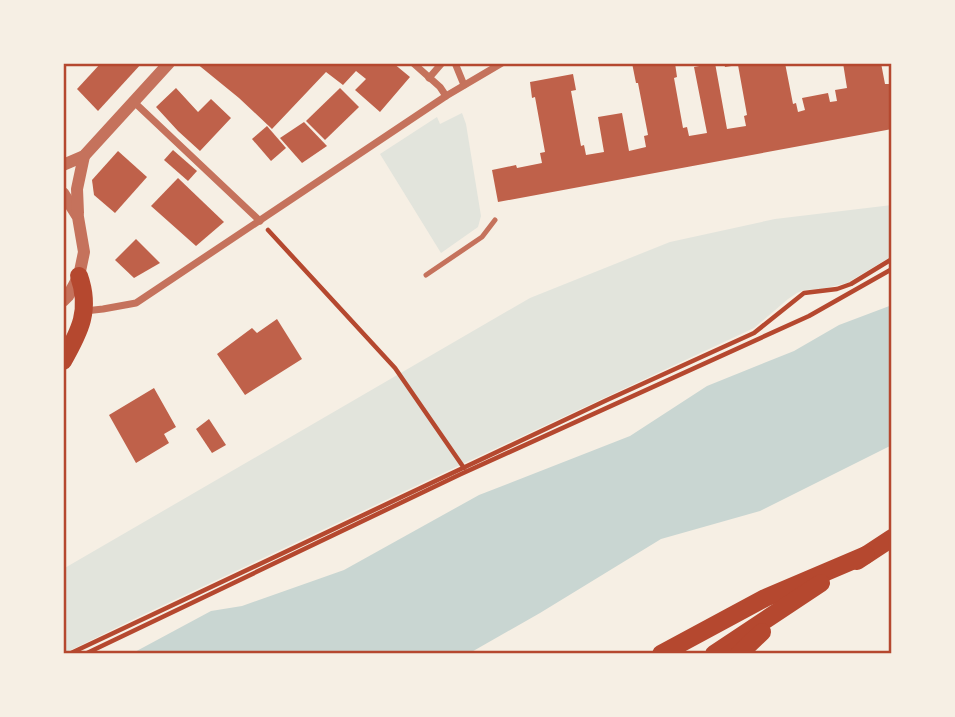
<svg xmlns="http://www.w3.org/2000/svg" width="955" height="717" font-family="Cabin,sans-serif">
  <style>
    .green { fill: #e2e4dc }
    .water { fill: #c9d6d2 }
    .building { fill: #bf614a }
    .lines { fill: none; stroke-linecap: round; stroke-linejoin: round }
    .path { stroke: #b5482f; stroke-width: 4.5 }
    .service { stroke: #c5725c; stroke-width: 5 }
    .minor { stroke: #c5725c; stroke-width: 7 }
    .tertiary { stroke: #c5725c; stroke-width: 12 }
    .primary { stroke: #b5482f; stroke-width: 18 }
    .neatline { fill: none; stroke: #b5482f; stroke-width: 2.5 }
  </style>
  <rect width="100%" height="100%" fill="#f6efe4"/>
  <g class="green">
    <polygon points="462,113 466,124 481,216 478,227 441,253 380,154 437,117 440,124"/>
    <polygon points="892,205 892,256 847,283 822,289 804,290 797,293 788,299 754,328 439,475 134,619 63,654 63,569 530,298 670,242 775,219"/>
  </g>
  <polygon class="water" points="892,305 892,445 760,511 661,539 540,613 468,654 131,654 211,611 242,606 344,570 479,495 630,436 707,386 794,351 839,325"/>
  <g class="building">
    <polygon points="101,63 142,63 98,111 77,89"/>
    <polygon points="196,63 393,63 410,77 380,112 355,90 366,79 356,71 343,85 326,72 272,129 239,98"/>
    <polygon points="632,63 675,63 677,77 674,78 683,128 687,127 689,136 707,133 694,67 715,63 727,129 746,126 744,116 747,115 738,65 725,67 724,63 785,63 793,104 796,103 798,112 805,110 802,98 828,93 830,102 837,101 835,90 847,88 843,63 881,63 885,84 889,84 892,96 892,129 498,202 492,170 516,165 517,168 542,163 540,153 545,152 535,97 532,98 530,82 573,74 576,90 571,91 581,146 584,145 586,155 604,152 598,117 622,113 629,151 646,147 644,136 648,135 638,83 636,83"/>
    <polygon points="176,88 198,112 211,99 231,118 200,151 178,131 156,107"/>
    <polygon points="340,88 359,107 325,140 306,121"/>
    <polygon points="304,122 327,146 302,163 280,138"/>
    <polygon points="267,126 286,148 271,161 252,139"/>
    <polygon points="173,150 197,171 188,181 164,160"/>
    <polygon points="118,151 147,177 115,213 94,195 92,180"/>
    <polygon points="178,178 224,222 196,246 151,206"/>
    <polygon points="136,239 160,263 134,278 115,260"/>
    <polygon points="277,319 302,359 245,395 217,354 252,328 257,333"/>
    <polygon points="154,388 176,427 164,434 169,443 136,463 109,415"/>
    <polygon points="209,419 226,445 212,453 196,429"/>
  </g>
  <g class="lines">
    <g class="path">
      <polyline points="268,230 395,368 464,468"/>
      <polyline points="69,654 607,400 754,333 804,293 837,289 851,284 892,259"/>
      <polyline points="85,654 461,474 809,316 892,269"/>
    </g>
    <polyline class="service" points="426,275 482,237 495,220"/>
    <g class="minor">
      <polyline points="413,63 440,87 446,96"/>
      <polyline points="455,63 464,85"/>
      <polyline points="429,78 442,63"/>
      <polyline points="134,102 260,221"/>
      <polyline points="85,311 103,309 136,303 446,96 502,63"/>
    </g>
    <g class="tertiary">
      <polyline points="63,165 84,156 169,63"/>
      <polyline points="63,193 78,217 84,252 79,276 68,296 63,301"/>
      <polyline points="78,213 77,189 84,156"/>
    </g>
    <g class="primary">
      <path d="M 63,361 C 80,331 91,310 79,276"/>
      <polyline points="857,561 892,538"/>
      <polyline points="661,654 765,598 866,555"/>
      <polyline points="714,654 821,583"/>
      <polyline points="739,654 762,632"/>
    </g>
  </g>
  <rect width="955" height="717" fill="none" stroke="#f6efe4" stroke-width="130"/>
  <rect x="65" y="65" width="825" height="587" class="neatline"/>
</svg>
